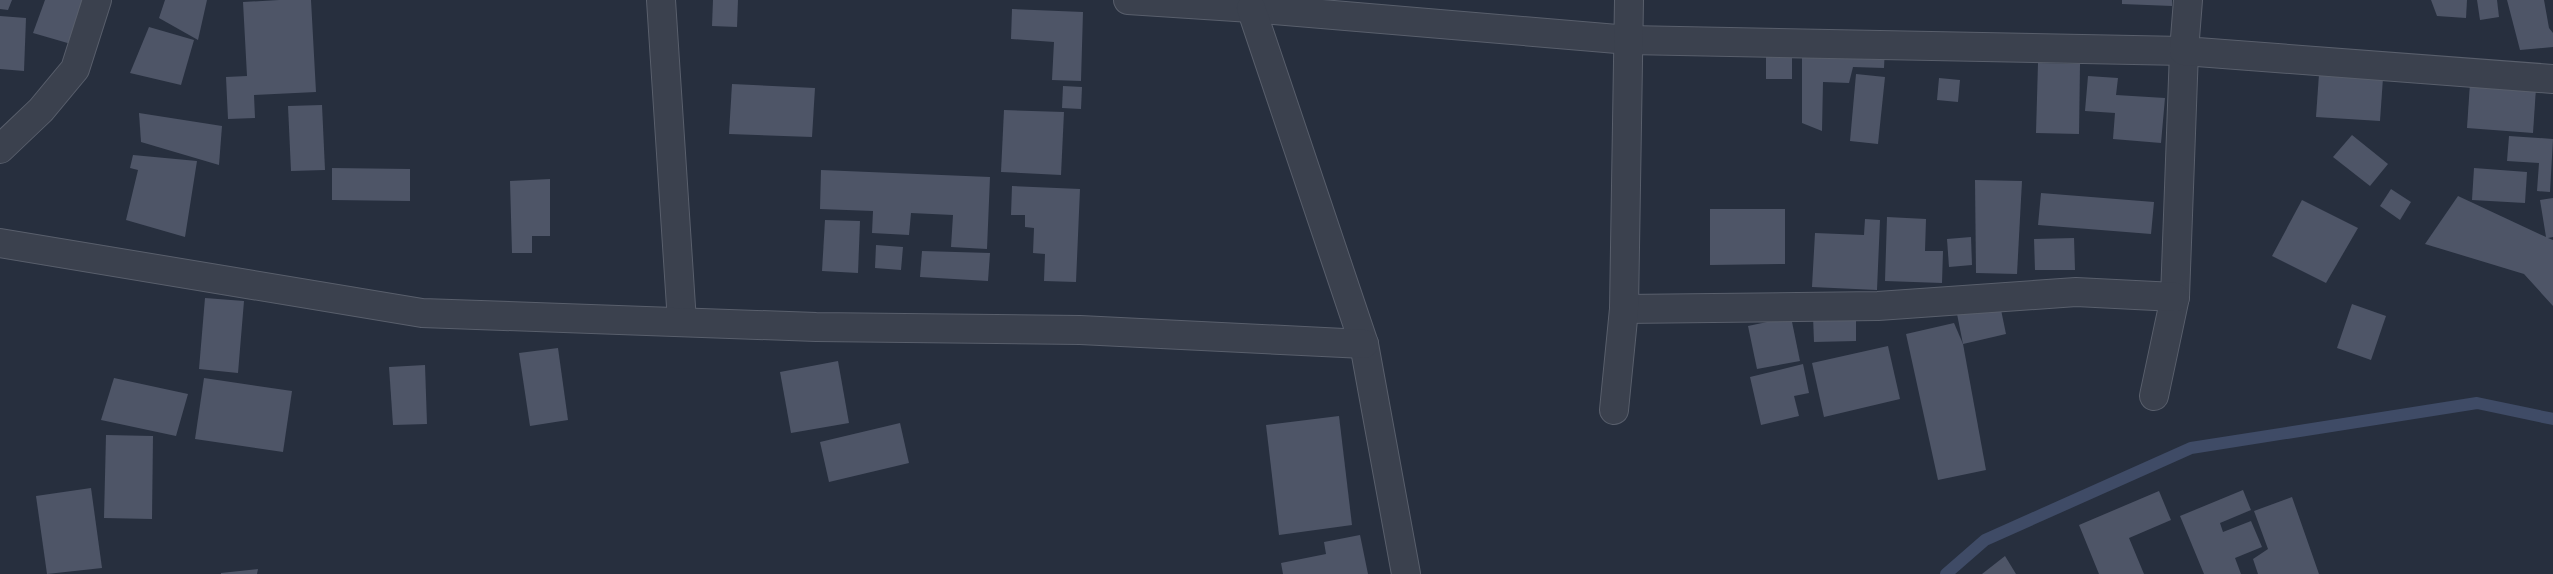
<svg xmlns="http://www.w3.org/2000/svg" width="2553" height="574" font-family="'Public Sans',sans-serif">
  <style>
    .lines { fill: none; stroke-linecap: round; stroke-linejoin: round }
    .stream { stroke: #3f4b66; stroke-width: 12 }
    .building { fill: #4e5567 }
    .minor-casing { stroke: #595f6c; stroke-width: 30 }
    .minor { stroke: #3b414e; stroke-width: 28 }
  </style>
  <rect width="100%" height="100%" fill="#272f3e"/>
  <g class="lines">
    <polyline class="stream" points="1946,574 1985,540 2191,448 2477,403 2553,419"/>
  </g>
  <g class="building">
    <polygon points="0,0 12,0 8,10 0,9"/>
    <polygon points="45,0 86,0 71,44 33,33"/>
    <polygon points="165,0 207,0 198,40 159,18"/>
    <polygon points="279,0 311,0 316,92 254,95 255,118 228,119 226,77 247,76 243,2"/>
    <polygon points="713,0 738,0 737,27 712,26"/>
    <polygon points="2122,0 2172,0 2172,6 2122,4"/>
    <polygon points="2431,0 2467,0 2466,18 2437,16"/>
    <polygon points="2477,0 2497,0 2499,17 2480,20"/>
    <polygon points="2507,0 2544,0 2549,28 2553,33 2553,47 2520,50"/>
    <polygon points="1012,9 1083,12 1081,81 1052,80 1054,42 1011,39"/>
    <polygon points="0,16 26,18 24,71 0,69"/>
    <polygon points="149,27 194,40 181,85 130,73"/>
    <rect x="1766" y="47" width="26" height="32"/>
    <polygon points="1802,47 1885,47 1884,68 1853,67 1849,83 1823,82 1822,131 1802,123"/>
    <polygon points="2038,63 2080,64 2079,134 2036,133"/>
    <polygon points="1856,74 1885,77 1878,144 1850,141"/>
    <polygon points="2319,74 2383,78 2380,121 2316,117"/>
    <polygon points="2088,76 2118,78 2116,95 2165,98 2161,143 2113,139 2115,113 2085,111"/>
    <polygon points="1939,78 1960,80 1958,102 1937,100"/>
    <polygon points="2470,83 2536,88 2533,133 2467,128"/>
    <polygon points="732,84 815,88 812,137 729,134"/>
    <polygon points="1063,86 1082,87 1081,109 1062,108"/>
    <polygon points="322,105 325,170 291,171 288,106"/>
    <polygon points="1004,110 1064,112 1061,175 1001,172"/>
    <polygon points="139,113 222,126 219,165 141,142"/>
    <polygon points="2352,135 2388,164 2370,186 2333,157"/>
    <polygon points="2509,136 2553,139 2550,192 2537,191 2539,163 2507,161"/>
    <polygon points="133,155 197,161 185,237 126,220 138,170 130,168"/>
    <polygon points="332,168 410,169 410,201 332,200"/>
    <polygon points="2474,168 2527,172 2525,203 2472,200"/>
    <polygon points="821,170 990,177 987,249 951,247 953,215 911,213 909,235 872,233 873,211 820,209"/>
    <polygon points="550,179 550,236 532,236 532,253 512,253 510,181"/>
    <polygon points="1975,180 2022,181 2017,274 1976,273"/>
    <polygon points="1012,186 1080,189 1076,282 1044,281 1045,254 1033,253 1034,228 1025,227 1025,215 1011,215"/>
    <polygon points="2391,189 2411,202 2400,220 2380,206"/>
    <polygon points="2041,193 2154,202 2151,234 2038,225"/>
    <polygon points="2458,196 2546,237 2540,200 2553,198 2553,237 2548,238 2553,240 2553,306 2524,274 2425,244"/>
    <polygon points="2302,200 2358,228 2326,283 2272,256"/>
    <polygon points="1710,209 1785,209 1785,264 1710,265"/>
    <polygon points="1887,217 1926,219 1925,251 1943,251 1942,283 1885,281"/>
    <polygon points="1865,219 1880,220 1877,290 1812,287 1815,233 1864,235"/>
    <polygon points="825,220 860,221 858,273 822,271"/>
    <polygon points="1971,237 1972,265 1949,267 1947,239"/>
    <polygon points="2074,238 2075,270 2035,270 2034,239"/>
    <polygon points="876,245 903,247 901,270 875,268"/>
    <polygon points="922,251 990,253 988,281 920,277"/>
    <polygon points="205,298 244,301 238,373 199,369"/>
    <polygon points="1999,300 2006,334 1963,344 1956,309"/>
    <polygon points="2352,304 2386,316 2371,360 2337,348"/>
    <polygon points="1856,315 1856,341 1814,342 1813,316"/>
    <polygon points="1791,317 1800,361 1757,369 1748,326"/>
    <polygon points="1954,323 1963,344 1986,470 1938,480 1906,334"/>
    <polygon points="1888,346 1900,399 1824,417 1812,363"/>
    <polygon points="558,348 568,420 530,426 519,353"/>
    <polygon points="838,361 849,423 791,433 780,372"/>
    <polygon points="1803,364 1809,393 1794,396 1799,416 1761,425 1750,377"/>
    <polygon points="425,365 427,424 393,425 389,367"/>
    <polygon points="114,378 188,394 176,436 101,420"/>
    <polygon points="204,378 292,391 283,452 195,439"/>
    <polygon points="1339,416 1352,525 1279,535 1266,425"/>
    <polygon points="900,423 909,463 829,482 820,442"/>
    <polygon points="106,435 153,436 152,519 104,518"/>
    <polygon points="91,488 102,568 47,574 36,496"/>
    <polygon points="2243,490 2251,510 2220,523 2223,532 2251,521 2262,547 2235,558 2241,574 2204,574 2180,516"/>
    <polygon points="2159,491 2171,520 2129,538 2144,574 2099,574 2079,525"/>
    <polygon points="2292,497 2319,574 2258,574 2253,559 2268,549 2254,511"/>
    <polygon points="1360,535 1368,574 1283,574 1281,563 1326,554 1324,542"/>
    <polygon points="2005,556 2016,574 1982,574"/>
    <polygon points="258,569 257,574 221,574 221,573"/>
  </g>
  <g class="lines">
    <defs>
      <g id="minor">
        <polyline points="661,0 682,322"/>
        <polyline points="1128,0 1251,8 1629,40 2184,51 2175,297 2154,396"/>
        <polyline points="2188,0 2184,51 2553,79"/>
        <polyline points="1251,8 1364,344 1406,574"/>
        <polyline points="0,149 41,110 75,69 97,0"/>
        <polyline points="0,243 422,313 816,327 1080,330 1364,344"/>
        <polyline points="1624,309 1878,306 2076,292 2175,297"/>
        <polyline points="1614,410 1624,309 1629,0"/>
      </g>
    </defs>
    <use href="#minor" class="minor-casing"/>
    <use href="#minor" class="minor"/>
  </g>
</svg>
